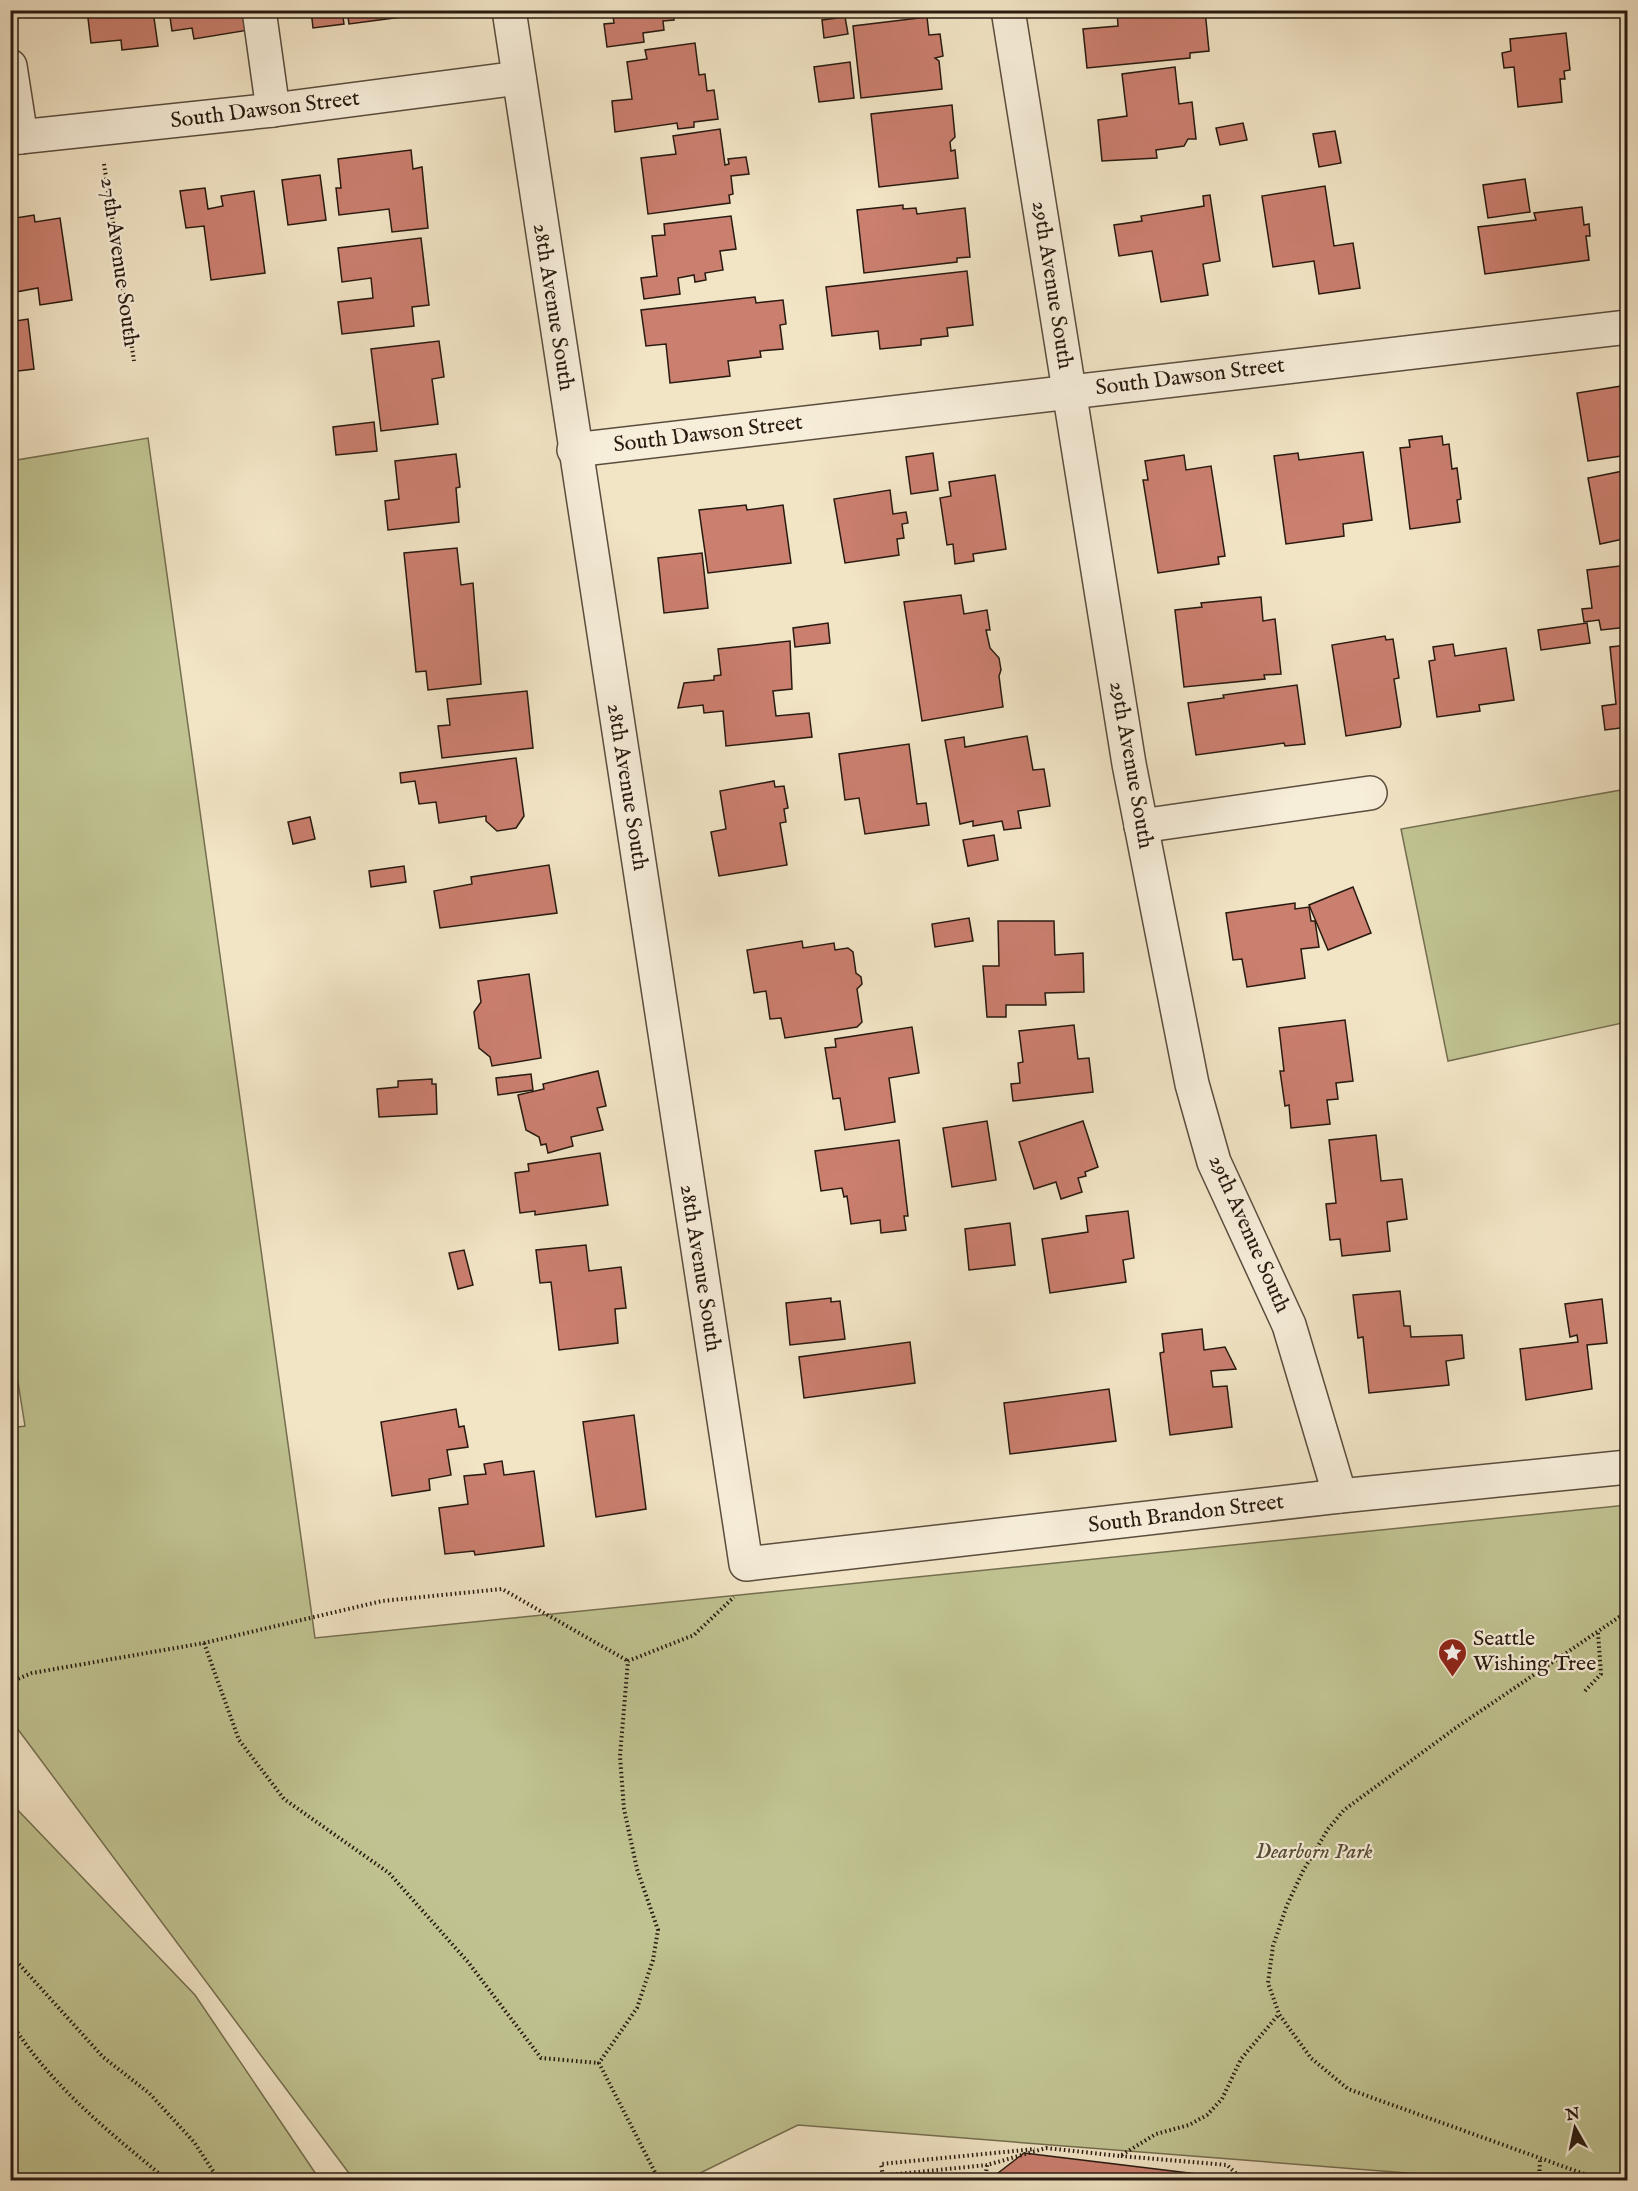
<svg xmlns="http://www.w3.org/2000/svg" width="1638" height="2191" font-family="'IM FELL English',serif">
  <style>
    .green { fill: #c0c391; stroke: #746e50; stroke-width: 1.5 }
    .building { fill: #cb7f6f; stroke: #281a10; stroke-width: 1.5 }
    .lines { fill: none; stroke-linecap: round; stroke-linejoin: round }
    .minor-casing { stroke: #5a4d3e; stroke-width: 36 }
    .path { stroke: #281a10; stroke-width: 4; stroke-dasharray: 1.5 3; stroke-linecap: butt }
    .minor { stroke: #f7eeda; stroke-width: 33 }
    .labels { text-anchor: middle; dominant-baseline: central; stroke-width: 4.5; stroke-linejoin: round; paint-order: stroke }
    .street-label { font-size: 22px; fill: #281a10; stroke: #f7eeda }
    .poi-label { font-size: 22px; fill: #281a10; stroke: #f7eeda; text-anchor: start }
    .park-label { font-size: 22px; font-style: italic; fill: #564d37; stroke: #f7eeda }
  </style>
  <rect width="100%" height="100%" fill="#f2e5c6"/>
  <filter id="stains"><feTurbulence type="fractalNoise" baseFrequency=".00333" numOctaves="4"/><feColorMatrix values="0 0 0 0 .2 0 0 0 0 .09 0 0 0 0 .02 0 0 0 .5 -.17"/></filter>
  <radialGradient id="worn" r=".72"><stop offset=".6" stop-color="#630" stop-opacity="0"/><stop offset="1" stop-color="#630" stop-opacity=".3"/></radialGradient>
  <g class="green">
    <polygon points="148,438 315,1638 1627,1505 1627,2180 1496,2180 798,2125 686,2180 354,2180 11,1720 11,1428 25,1426 10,1332 11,461"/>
    <polygon points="1627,789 1627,1022 1448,1061 1401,829"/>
    <polygon points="11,1803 195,1995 320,2180 11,2180"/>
  </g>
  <g class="building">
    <polygon points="87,10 153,11 158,46 122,50 121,40 91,43"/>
    <polygon points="169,10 246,10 249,30 194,39 192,28 172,31"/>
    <polygon points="311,10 342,10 344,24 313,28"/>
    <polygon points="347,10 432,10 432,13 349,24"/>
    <polygon points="612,10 677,10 677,11 674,14 674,20 663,21 664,30 643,33 644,42 607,47 604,24 614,23"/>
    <polygon points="1117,10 1205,10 1209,51 1190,53 1190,58 1087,68 1083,29 1118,26"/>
    <polygon points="1453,10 1504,10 1454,15"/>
    <polygon points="845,17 848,34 824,38 822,20"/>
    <polygon points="927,17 929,35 940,34 943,56 935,58 939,61 942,89 861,98 853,26"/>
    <polygon points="1566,33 1570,70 1564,71 1565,79 1560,79 1562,102 1518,107 1514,67 1504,68 1502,53 1511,51 1510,39"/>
    <polygon points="695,43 699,75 705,74 707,91 714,90 718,119 694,122 694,127 678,129 677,123 615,132 612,101 632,99 627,62 647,59 645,50"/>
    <polygon points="850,62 854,98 819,102 814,67"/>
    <polygon points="1175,67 1179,104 1192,102 1196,139 1188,139 1184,146 1156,150 1157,158 1102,161 1098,120 1127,116 1122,74"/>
    <polygon points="952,105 955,137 950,142 951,151 955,150 958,178 879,187 871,114"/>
    <polygon points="1243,123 1247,140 1220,145 1216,128"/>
    <polygon points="720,129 725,165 729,164 728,159 746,157 749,174 731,176 733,194 729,195 730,203 648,214 641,158 676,154 673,136"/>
    <polygon points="1335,131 1341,163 1319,167 1313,134"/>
    <polygon points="411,150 413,169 422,167 428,228 392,232 389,209 339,215 336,188 341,188 338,159"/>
    <polygon points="320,175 326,220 288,225 282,180"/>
    <polygon points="1525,179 1530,212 1488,218 1483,185"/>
    <polygon points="1325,186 1334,246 1353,243 1360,288 1319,294 1314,261 1273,267 1262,196"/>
    <polygon points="205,188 208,209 223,206 221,196 254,191 265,273 211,280 204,226 186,228 180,191"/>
    <polygon points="1210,195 1220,261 1203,264 1208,295 1161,302 1152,251 1119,256 1114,225 1142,221 1141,216 1204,206 1203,196"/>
    <polygon points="903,205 903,209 916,208 917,214 965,208 970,257 957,258 957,262 864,273 857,210"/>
    <polygon points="1582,207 1584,225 1589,224 1590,236 1586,236 1589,260 1485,274 1478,227 1536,220 1534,213"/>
    <polygon points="34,215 35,222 60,218 72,300 40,305 38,288 10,293 10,219"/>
    <polygon points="731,216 736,249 720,251 723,270 705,273 706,280 695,282 694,275 678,278 680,294 644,299 641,278 657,276 652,236 665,235 664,224"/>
    <polygon points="421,238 429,305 412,307 414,326 342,334 338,302 373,298 371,278 342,282 338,248"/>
    <polygon points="967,271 973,325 947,328 948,336 921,339 921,345 880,349 878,331 832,336 826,287"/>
    <polygon points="755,297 756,303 783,300 786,324 780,325 783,349 760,351 761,357 728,361 730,376 670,383 666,344 646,346 641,310"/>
    <polygon points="28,319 34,369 10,372 10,322"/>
    <polygon points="439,341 444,377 432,379 438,424 381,431 371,349"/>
    <polygon points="1628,385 1628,455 1588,461 1577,393"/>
    <polygon points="374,422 377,451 336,455 333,427"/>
    <polygon points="1442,436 1443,445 1449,444 1452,469 1457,468 1461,499 1457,500 1460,522 1410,529 1400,448 1410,447 1409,440"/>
    <polygon points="1363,452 1372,520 1343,524 1344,536 1286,544 1274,456 1298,453 1299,460"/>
    <polygon points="933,453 938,490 911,494 906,457"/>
    <polygon points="456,454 460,487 456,488 459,522 388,530 385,501 399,499 395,461"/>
    <polygon points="1184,455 1186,470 1211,466 1225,556 1218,557 1219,564 1158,573 1143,480 1148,480 1145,461"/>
    <polygon points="1628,470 1628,538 1600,544 1588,478"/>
    <polygon points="995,475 1006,549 973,554 974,561 955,564 953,544 947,545 940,498 951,496 949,482"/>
    <polygon points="890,490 893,514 906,512 908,523 902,524 904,538 897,539 899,555 845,563 834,499"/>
    <polygon points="746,505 747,510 783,505 791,563 708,573 699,510"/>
    <polygon points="457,548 461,585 473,583 481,684 428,690 426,671 416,672 404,553"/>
    <polygon points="702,553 708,608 664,613 658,558"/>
    <polygon points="1628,565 1628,627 1601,630 1599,620 1584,622 1582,609 1592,608 1587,570"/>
    <polygon points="961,595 964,614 987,610 990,630 986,630 990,648 999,658 1001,670 999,676 1003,707 922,721 904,602"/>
    <polygon points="1261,597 1263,621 1275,619 1281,674 1264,675 1265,679 1184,687 1175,610 1202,607 1201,603"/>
    <polygon points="828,623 830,643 795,647 793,628"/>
    <polygon points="1587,623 1590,643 1541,650 1538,630"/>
    <polygon points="1385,636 1386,640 1393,639 1399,678 1394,679 1401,724 1400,727 1346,736 1332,645"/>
    <polygon points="790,641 792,689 773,691 776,716 809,713 812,737 726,746 723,711 704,713 703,705 678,708 684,683 714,680 714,676 721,675 718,649"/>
    <polygon points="1453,644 1455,656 1506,648 1514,700 1479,705 1480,711 1437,717 1429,661 1435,660 1433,647"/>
    <polygon points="1628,645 1628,727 1605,730 1602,706 1616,704 1610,647"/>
    <polygon points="1297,685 1305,744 1285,746 1284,743 1196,755 1188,703 1224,698 1223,695"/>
    <polygon points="527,691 533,748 442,758 438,726 450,725 447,699"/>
    <polygon points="1027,736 1033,770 1044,769 1050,806 1018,811 1021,828 1004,830 1002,821 973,826 973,821 960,824 945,740 964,737 965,747"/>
    <polygon points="909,744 917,804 926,803 929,825 865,834 859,798 845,800 839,754"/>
    <polygon points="516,758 524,816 516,828 497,831 486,821 486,816 439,823 436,802 419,804 415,781 401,783 400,773"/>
    <polygon points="774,781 775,787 784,786 788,808 784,809 786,822 780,823 787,865 719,876 711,832 726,829 720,791"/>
    <polygon points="310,817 315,839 293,844 288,822"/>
    <polygon points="994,835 998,860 968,866 963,840"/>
    <polygon points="549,865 557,913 440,928 434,891 472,884 471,877"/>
    <polygon points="404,866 406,882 371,887 369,871"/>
    <polygon points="1353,887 1371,933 1328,950 1309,905"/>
    <polygon points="1295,903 1295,909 1309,907 1311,921 1315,921 1319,947 1301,949 1305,978 1247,987 1242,959 1233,960 1226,913"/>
    <polygon points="969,918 973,941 935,947 932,924"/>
    <polygon points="998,921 1054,921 1055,955 1083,953 1084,992 1045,993 1046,1005 1006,1005 1006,1017 987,1017 983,966 999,966"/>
    <polygon points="802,941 803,948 834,943 835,950 848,948 853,952 856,973 861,977 862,984 857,989 862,1022 857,1027 785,1038 781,1018 770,1019 766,991 754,993 747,950"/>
    <polygon points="529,974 541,1058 492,1066 490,1057 479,1048 474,1012 481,1002 478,981"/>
    <polygon points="1345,1020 1353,1081 1336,1083 1338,1099 1327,1100 1330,1124 1291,1128 1289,1105 1285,1106 1280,1071 1284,1071 1279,1028"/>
    <polygon points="1074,1025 1078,1059 1089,1058 1093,1092 1013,1101 1011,1084 1020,1083 1018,1063 1023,1062 1019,1031"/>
    <polygon points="912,1027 919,1073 889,1078 895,1122 845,1130 840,1098 833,1099 825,1048 836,1047 835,1039"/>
    <polygon points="598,1071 606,1106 597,1108 603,1130 571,1137 573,1146 548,1153 546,1144 541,1145 539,1137 526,1130 518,1095 544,1089 543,1084"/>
    <polygon points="531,1074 533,1090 498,1095 496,1078"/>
    <polygon points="432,1079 432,1084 436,1084 437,1114 379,1117 377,1089 398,1087 398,1081"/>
    <polygon points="987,1121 996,1180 952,1187 943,1128"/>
    <polygon points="1083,1121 1098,1167 1085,1172 1086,1176 1078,1178 1082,1192 1061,1199 1056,1182 1034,1189 1019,1142"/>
    <polygon points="1376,1135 1381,1181 1402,1179 1407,1219 1387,1222 1390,1251 1342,1256 1340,1239 1330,1240 1326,1204 1336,1203 1329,1140"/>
    <polygon points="899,1140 908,1216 904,1216 906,1230 881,1233 880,1220 851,1224 847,1196 844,1197 842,1188 821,1191 815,1151"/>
    <polygon points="600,1153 608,1205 535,1215 535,1211 520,1213 515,1173 529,1171 528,1164"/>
    <polygon points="1128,1211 1134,1258 1123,1260 1126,1282 1050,1293 1042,1239 1088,1232 1086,1216"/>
    <polygon points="1010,1223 1015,1265 969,1270 965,1229"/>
    <polygon points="586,1245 589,1271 621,1267 626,1308 615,1309 618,1343 559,1350 551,1282 540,1283 536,1250"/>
    <polygon points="464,1250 473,1285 458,1289 449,1253"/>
    <polygon points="1400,1291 1404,1326 1410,1326 1411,1337 1462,1335 1464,1358 1446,1361 1449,1385 1369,1393 1363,1337 1358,1338 1353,1295"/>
    <polygon points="831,1298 831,1302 840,1301 845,1339 790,1345 786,1303"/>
    <polygon points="1602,1299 1607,1343 1587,1345 1592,1389 1526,1400 1520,1349 1578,1342 1577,1335 1570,1337 1565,1304"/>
    <polygon points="1202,1329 1204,1350 1225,1347 1236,1369 1211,1371 1213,1387 1227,1386 1232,1427 1170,1435 1160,1353 1164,1352 1162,1334"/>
    <polygon points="910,1342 915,1383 804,1398 799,1357"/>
    <polygon points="1109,1389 1116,1441 1010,1454 1004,1403"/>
    <polygon points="456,1409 459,1427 464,1426 468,1447 447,1450 451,1475 429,1479 430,1490 392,1496 381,1422"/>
    <polygon points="634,1415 646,1509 596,1517 583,1422"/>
    <polygon points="502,1461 504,1475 534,1471 544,1546 475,1555 474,1551 445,1554 439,1508 468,1504 464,1476 486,1474 484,1464"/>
    <polygon points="1024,2153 1222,2177 1225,2180 989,2180"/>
  </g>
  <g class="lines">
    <defs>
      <g id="minor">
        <polyline points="259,10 273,110"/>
        <polyline points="509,10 746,1564 1340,1496 1628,1467"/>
        <polyline points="1008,10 1129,764 1192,1084 1214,1162 1289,1325 1340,1496"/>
        <polyline points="10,66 21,137"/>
        <polyline points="10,138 273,110 519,78"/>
        <polyline points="574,450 1628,327"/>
        <polyline points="1141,826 1370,793"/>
      </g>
    </defs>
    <use href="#minor" class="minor-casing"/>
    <g class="path">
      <polyline points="104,164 134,361"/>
      <polyline points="204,1643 239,1740 284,1799 389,1873 468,1962 541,2058 599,2063"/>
      <polyline points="10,1682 32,1673 204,1643 382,1601 502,1589 628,1661"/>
      <polyline points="1585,1691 1601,1674 1598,1633"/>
      <polyline points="10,1954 103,2057 149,2093 194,2142 219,2180"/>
      <path d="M 10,2021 C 51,2086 109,2132 167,2180"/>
      <polyline points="1121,2156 1227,2165 1243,2180"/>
      <polyline points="883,2176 881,2164 1035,2149"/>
      <polyline points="659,2180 599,2063 637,2008 653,1960 658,1930 637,1869 624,1809 620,1756 628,1661 694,1635 734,1597"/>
      <polyline points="838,2180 987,2165"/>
      <polyline points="985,2180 987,2165 1046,2148 1120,2156 1156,2134 1189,2125 1207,2115 1222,2099 1241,2059 1279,2014"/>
      <polyline points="1539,2180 1540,2160"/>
      <polyline points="1601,2180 1348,2089 1311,2058 1289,2028 1279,2014 1268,1983 1273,1946 1287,1905 1303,1871 1328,1829 1344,1810 1457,1727 1628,1611"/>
    </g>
    <use href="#minor" class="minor"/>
  </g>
  <defs>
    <symbol id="sight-pin" viewBox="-11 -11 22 30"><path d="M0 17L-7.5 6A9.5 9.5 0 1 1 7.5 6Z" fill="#8f2418" stroke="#f7eeda"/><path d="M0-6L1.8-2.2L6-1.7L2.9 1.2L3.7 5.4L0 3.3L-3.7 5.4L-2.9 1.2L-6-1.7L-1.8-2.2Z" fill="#fff"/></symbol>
  </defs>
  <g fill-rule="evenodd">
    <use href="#sight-pin" x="1436" y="1636" width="33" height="45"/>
  </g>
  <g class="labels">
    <g class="street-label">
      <text transform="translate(265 110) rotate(-7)">South Dawson Street</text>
      <text transform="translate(119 262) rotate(82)">27th Avenue South</text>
      <text transform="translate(1052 285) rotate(81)">29th Avenue South</text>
      <text transform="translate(553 307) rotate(81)">28th Avenue South</text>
      <text transform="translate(1190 377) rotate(-7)">South Dawson Street</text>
      <text transform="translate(708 434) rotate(-7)">South Dawson Street</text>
      <text transform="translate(1131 765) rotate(80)">29th Avenue South</text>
      <text transform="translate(627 787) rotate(81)">28th Avenue South</text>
      <text transform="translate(1249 1234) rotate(66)">29th Avenue South</text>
      <text transform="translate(700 1268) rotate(81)">28th Avenue South</text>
      <text transform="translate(1186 1514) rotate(-7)">South Brandon Street</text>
    </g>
    <g class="poi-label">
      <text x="1473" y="1639">Seattle<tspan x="1473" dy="25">Wishing Tree</tspan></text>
    </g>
    <g class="park-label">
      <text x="1314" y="1852">Dearborn Park</text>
    </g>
  </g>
  <rect width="1638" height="2191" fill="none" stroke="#f2e5c6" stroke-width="36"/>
  <rect x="12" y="12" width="1614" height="2167" fill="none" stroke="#281a10" stroke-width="3"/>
  <rect x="18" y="18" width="1602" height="2155" fill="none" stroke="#281a10" stroke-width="1.5"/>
  <g transform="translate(1575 2128) rotate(351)" stroke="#f7eeda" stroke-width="4.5" paint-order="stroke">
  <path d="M0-4.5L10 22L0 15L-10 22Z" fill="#281a10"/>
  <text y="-9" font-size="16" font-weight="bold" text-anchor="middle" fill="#281a10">N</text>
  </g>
  <rect width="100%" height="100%" filter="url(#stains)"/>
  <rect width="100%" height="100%" fill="url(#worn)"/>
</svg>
